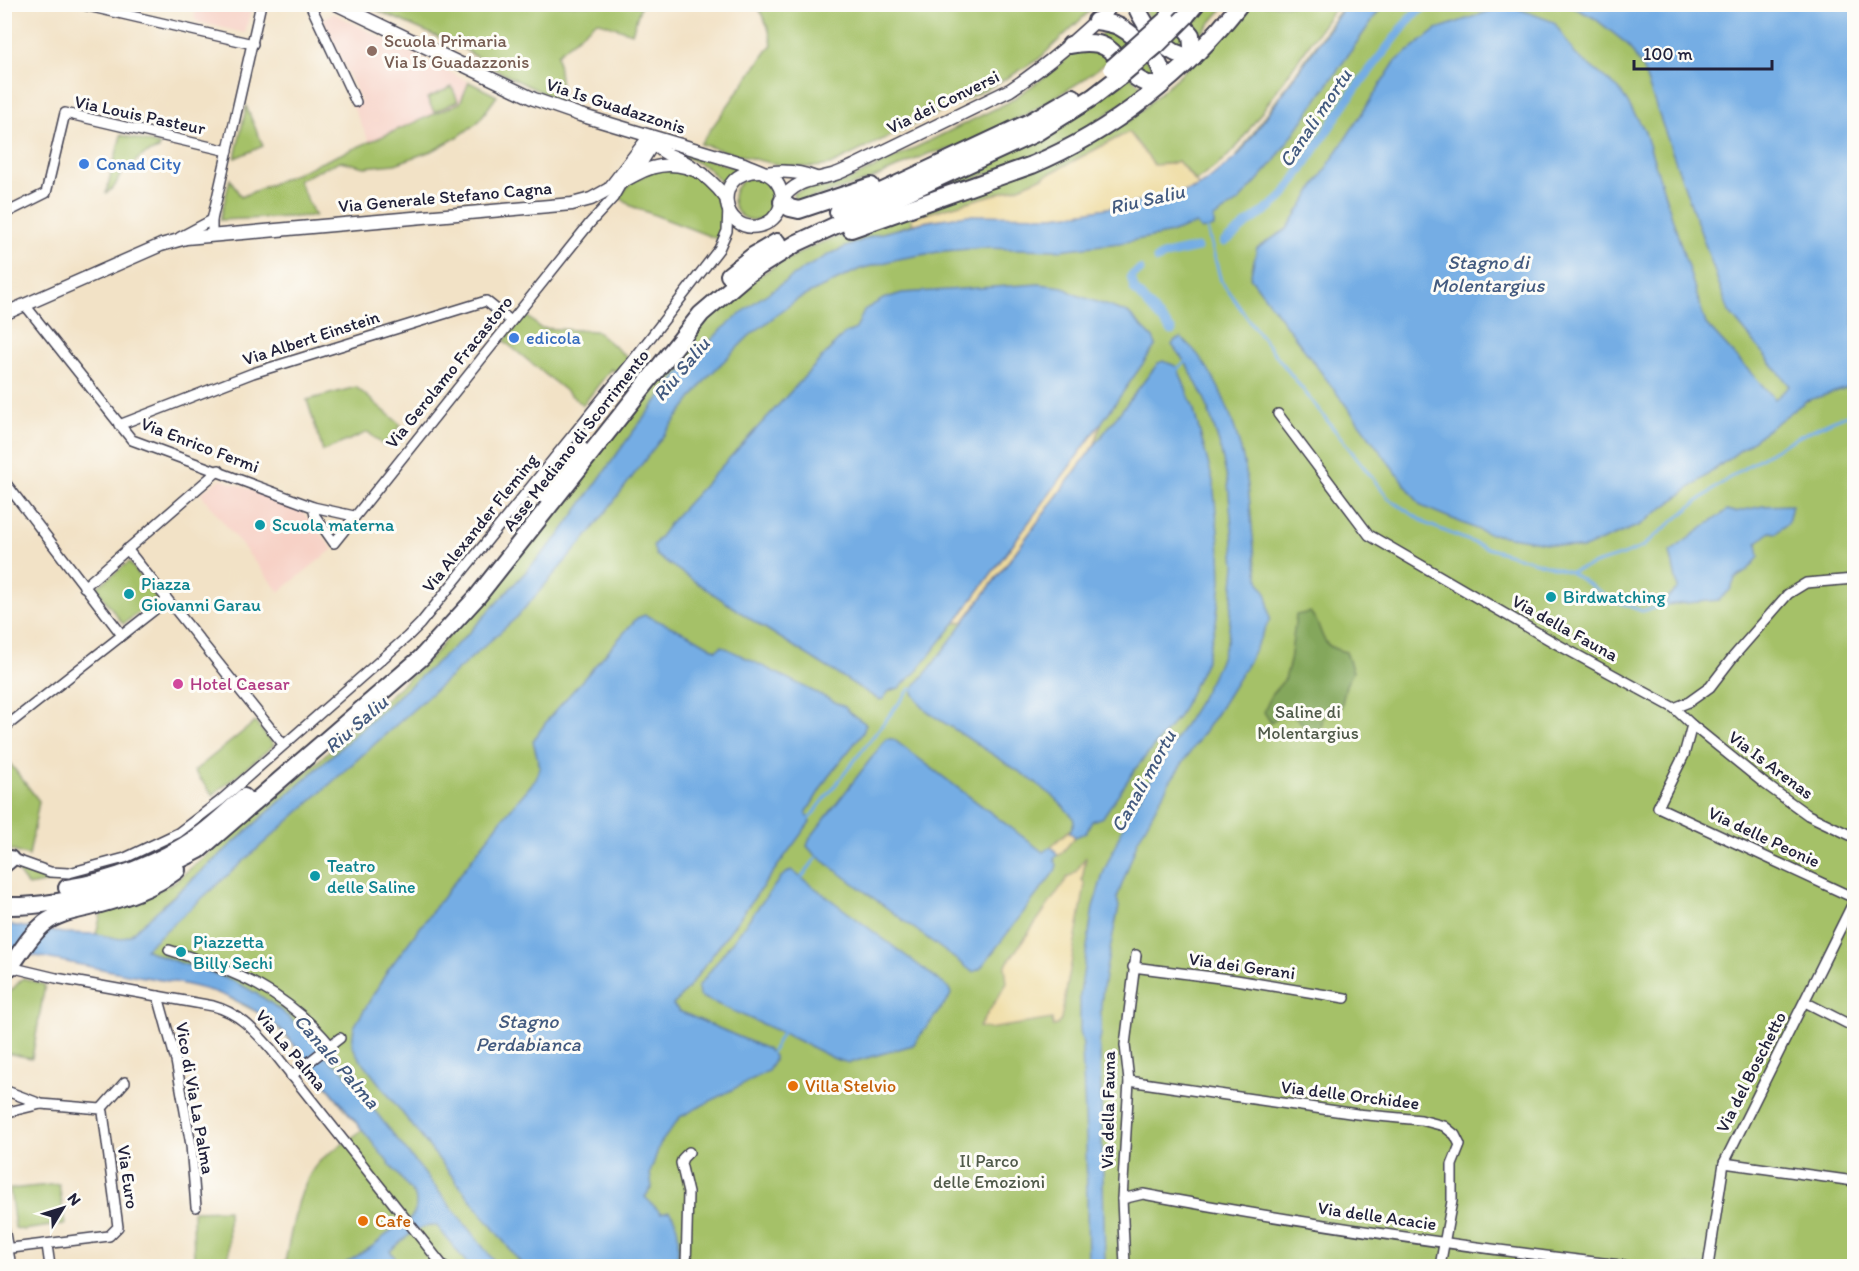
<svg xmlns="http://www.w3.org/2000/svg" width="1859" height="1271" font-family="Itim,sans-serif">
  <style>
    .built { fill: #f7d1c6 }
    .green { fill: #a5c167; stroke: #647251; stroke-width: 1.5; fill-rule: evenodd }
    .forest { fill: #84a75c; stroke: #53644c; stroke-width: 1.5 }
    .sand { fill: #eeda9e; stroke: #887e6c; stroke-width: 1.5 }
    .water { fill: #75ade4; stroke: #4c6890; stroke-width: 1.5 }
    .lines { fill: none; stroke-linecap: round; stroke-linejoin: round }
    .stream { stroke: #75ade4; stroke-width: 3 }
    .canal { stroke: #75ade4; stroke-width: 9 }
    .street-casing { stroke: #413f50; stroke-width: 12 }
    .secondary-casing { stroke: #413f50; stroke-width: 15 }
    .highway-casing { stroke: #413f50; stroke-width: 20 }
    .street { stroke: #fff; stroke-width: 9 }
    .secondary { stroke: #fff; stroke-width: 12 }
    .highway { stroke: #fff; stroke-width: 16 }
    .highway-bridge-casing { stroke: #413f50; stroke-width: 20; stroke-linecap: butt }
    .highway-bridge { stroke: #fff; stroke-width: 16 }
    .education-dot { fill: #8d6e63; stroke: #fdfcf7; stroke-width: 2 }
    .shop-dot { fill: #3f7fe0; stroke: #fdfcf7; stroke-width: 2 }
    .culture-dot { fill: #0f9aa8; stroke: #fdfcf7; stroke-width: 2 }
    .hotel-dot { fill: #d1479c; stroke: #fdfcf7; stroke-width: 2 }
    .food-dot { fill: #e8710a; stroke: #fdfcf7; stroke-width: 2 }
    .labels { text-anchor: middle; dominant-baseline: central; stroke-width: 6; stroke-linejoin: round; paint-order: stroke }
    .education-label { font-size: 18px; fill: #785e54; stroke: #fdfcf7; text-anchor: start }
    .street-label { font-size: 18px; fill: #22223b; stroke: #fdfcf7 }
    .shop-label { font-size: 18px; fill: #366cbe; stroke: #fdfcf7; text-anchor: start }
    .culture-label { font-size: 18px; fill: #0d838f; stroke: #fdfcf7; text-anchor: start }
    .hotel-label { font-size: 18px; fill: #b23c85; stroke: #fdfcf7; text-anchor: start }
    .park-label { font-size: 18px; fill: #505a4a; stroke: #fdfcf7 }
    .food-label { font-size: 18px; fill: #c56008; stroke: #fdfcf7; text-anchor: start }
    .water-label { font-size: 20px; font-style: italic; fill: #435a7f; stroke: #fdfcf7 }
  </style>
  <rect width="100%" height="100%" fill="#fdfcf7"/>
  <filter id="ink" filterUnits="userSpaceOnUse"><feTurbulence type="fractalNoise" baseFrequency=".0167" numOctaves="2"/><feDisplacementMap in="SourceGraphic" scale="12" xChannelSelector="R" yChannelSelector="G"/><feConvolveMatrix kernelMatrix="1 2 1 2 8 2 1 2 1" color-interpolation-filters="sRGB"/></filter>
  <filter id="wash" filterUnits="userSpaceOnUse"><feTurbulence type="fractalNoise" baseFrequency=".008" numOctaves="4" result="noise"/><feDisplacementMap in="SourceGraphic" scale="24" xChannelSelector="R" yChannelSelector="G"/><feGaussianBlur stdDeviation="1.35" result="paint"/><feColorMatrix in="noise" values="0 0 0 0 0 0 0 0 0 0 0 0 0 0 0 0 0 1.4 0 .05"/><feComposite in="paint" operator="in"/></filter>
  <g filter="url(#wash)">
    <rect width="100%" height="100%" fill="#f2e2c6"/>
    <g class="built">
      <polygon points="197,5 252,5 245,33 198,22 194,18"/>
      <polygon points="333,13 469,82 460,103 370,143 352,105 361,101 323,19"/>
      <polygon points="221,479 298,506 333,549 279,592 200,493"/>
    </g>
    <g class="green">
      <polygon points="365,5 641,5 632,33 597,21 557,54 563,103 498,71 461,47"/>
      <path d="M 757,5 L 1096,5 L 1039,59 L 997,84 L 830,165 C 788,173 741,155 700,144 L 772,44 L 768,27 Z"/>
      <polygon points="1140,5 1162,5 1189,38 1180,49 1166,40"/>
      <polygon points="1203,5 1226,5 1199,36 1188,22"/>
      <path d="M 1248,5 L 1337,5 L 1239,144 L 1223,161 L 1196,181 L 1178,161 L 1169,164 L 1154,165 L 1129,132 L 1041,178 L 1017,188 L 912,218 L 913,224 L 872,236 L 828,255 L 1171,196 C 1195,190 1217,179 1234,160 L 1344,5 L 1854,5 L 1854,1266 L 284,1266 C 291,1236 297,1184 320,1161 C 332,1149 349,1141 362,1130 L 294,1045 L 276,1026 L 259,1013 L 224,995 L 199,986 L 157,978 L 116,939 L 96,934 L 102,910 L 151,894 L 174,882 L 306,772 L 433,656 L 699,324 L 733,292 L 778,264 L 815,245 L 1093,141 L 1131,120 L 1229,29 ZM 506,595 L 497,608 L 423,680 L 164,904 L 421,678 L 465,637 Z"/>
      <polygon points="1109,28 1117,29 1157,71 1148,78 1098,37"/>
      <polygon points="1099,47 1143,88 1142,90 1055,149 894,208 1123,83 1107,62 1080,82 1031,112 956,148 930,153 867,181 798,202 794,201 793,193 807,188 831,187 849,180 1007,103 1049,74 1076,50"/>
      <polygon points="469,82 497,96 478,122 459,136 434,150 395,164 365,167 340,161 298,180 315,216 220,220 230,179 241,197 460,103"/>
      <polygon points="452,87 458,101 434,112 427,98"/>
      <polygon points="246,106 263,146 235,158 245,112"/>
      <path d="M 121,135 L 160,145 L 159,149 C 146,153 134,158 130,171 C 117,171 120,180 114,187 C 112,189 109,191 106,193 Z"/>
      <polygon points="664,147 736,168 736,171 723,185 707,167"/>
      <polygon points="653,170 689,170 706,180 722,207 724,225 720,240 631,206 619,197 632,182"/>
      <circle cx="754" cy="199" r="21"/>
      <polygon points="525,314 540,328 596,331 628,358 616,372 611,369 583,405 504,341"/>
      <polygon points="356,387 401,425 384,446 368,432 323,451 307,400"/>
      <polygon points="129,562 157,599 123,624 96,588"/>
      <polygon points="255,722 274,745 213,795 194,771"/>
      <polygon points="5,757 39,801 29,856 10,850 5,846"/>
      <polygon points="14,867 35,874 62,880 28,886"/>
      <polygon points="23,978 45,985 32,1058 5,1053 5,997"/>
      <polygon points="59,1184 65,1224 23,1230 15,1228 10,1189"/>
      <polygon points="228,1210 229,1266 194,1266 193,1211"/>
    </g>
    <path class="forest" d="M 1310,612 C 1327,631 1315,646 1346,652 L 1353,672 L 1346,685 L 1341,708 L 1328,706 L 1323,715 L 1320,736 L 1308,730 L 1287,708 L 1271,723 L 1264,712 L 1272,694 L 1285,679 L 1290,661 L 1296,615 Z"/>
    <g class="sand">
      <path d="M 1129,132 L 1154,165 L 1169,164 L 1178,161 L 1199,186 C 1172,198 1143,202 1115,207 C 1094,210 1072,215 1051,216 C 1004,216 959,213 913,224 L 911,218 L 1017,188 L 1041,178 Z"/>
      <polygon points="1102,422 1094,446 964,621 955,623"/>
      <polygon points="1072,828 1070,832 1075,837 1060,855 1057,855 1050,847"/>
      <polygon points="1086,857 1082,880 1085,884 1082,903 1061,1020 1057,1025 1053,1026 1052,1019 989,1029 979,1027 1007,983 1005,966 1068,877 1075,873"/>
    </g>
    <g class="water">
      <path d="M 1346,5 L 1383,5 L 1273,163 L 1239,201 L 1214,218 L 1214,227 L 1201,230 L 1196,224 L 1167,234 L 1120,243 L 1059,250 L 982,248 L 944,251 L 898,259 L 860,269 L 798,299 L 749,336 L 707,378 L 589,534 L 517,617 L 145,949 C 168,961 196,967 220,976 C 267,993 302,1026 333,1064 L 339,1066 L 498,1266 L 469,1266 L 437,1226 C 418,1223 404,1240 390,1251 L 401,1266 L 341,1266 L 373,1246 L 399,1224 L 401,1226 C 413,1218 419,1211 415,1196 L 284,1032 C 234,988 189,985 127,974 C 86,966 45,958 5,950 L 4,924 L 63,933 L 96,934 L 120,939 L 130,935 L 465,637 L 558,537 L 632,433 L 674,379 L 719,332 L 755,302 L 805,268 L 830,254 L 872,236 L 924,222 L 967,215 L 1054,216 L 1079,213 L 1162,198 L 1194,189 L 1205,183 L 1239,155 Z"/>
      <polygon points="1508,5 1554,22 1575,54 1619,89 1644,129 1706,324 1775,399 1790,386 1729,312 1642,67 1627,44 1594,18 1569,5 1854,5 1854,386 1806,401 1640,525 1582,549 1486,533 1421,506 1250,277 1257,248 1287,229 1395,62 1437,29"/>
      <polygon points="1039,284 1063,287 1074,294 1128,313 1153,338 1156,345 1102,422 955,623 917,671 899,688 889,691 883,699 879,700 755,622 656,555 653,546 673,519 844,334 856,329 864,310 883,299 902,293"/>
      <path d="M 1181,338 C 1216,365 1236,425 1245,467 C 1252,503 1251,540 1258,576 C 1259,585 1268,592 1268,601 C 1268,608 1268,612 1270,619 L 1248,663 L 1217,713 L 1169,783 L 1138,840 L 1117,898 L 1119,907 C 1112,939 1104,972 1101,1005 C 1100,1015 1102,1024 1101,1034 C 1100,1041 1098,1044 1100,1052 L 1105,1266 L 1088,1266 L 1086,1138 L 1082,1049 L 1083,1045 L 1080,1030 L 1080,994 L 1093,907 L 1104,871 L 1126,820 L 1200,700 L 1219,663 L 1228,638 L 1235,565 L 1228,483 L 1219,443 L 1205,400 L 1187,365 L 1172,345 L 1175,340 Z"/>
      <polygon points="1163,361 1176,366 1179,371 1193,407 1213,481 1220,552 1221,582 1216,622 1206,661 1179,716 1136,768 1103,817 1092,821 1086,833 1075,837 1070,832 1074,822 1073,817 1053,796 1026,776 926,711 914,695 912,689 930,668 1094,446 1158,363"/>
      <polygon points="1792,505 1788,523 1776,533 1770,532 1757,543 1759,557 1747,571 1735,579 1730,590 1719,600 1666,605 1667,598 1678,588 1670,552 1727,510 1735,512 1763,506"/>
      <path d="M 645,615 L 692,636 L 716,650 L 722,646 L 845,707 C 850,715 859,718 866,724 L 863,733 L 828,777 L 806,813 L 810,822 L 689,987 L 673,1005 L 679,1011 L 767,1049 L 774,1056 L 774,1061 L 768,1071 L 680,1117 L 660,1144 L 650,1173 L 652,1187 L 645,1197 L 661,1213 L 669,1211 C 682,1224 678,1250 677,1266 L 523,1266 L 359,1058 L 352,1045 L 354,1027 L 388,970 L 502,819 L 536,779 L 540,768 L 533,741 L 549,718 L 637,618 Z"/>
      <polygon points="886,739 893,739 1043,852 1050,847 1054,849 1057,855 1054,859 1057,865 1055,871 980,969 973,972 970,970 813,853 807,846 810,838"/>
      <polygon points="791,870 949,988 951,994 949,998 913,1045 849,1063 835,1059 789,1036 699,996 698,987 781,877"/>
    </g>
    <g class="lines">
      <g class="stream">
        <polyline points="1206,225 1221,281 1256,330 1389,499 1427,524 1487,548 1570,572 1611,599 1642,611 1666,605"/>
        <polyline points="1177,369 1188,360"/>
        <path d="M 1570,572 L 1626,554 L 1642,547 C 1669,525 1696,501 1725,481 C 1764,454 1809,429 1854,412"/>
        <polyline points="809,819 910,689 912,689"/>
        <polyline points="802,877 817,857"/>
        <polyline points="771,1053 782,1033"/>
      </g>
      <g class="canal">
        <path d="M 1224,242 C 1234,236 1241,228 1251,221 C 1263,212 1274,206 1285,194 L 1352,93 L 1412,16 L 1428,4"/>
        <polyline points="1157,259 1165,255 1197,248"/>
        <polyline points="1140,270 1131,276 1134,289 1172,331"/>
      </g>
    </g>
  </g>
  <g filter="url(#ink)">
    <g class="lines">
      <defs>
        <g id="street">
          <polyline points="79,4 253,44"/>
          <polyline points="310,4 356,102"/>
          <polyline points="4,214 46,193 65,113 228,151"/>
          <polyline points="212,235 212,220 261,4"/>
          <polyline points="180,237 212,220"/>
          <polyline points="25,305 132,440 313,507 354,516"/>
          <polyline points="1278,414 1369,535 1555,643 1674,708 1689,702 1710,687 1733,657 1788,594 1806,583 1854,579"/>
          <polyline points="119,425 253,373 486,301 511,321"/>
          <polyline points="4,481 122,635"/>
          <polyline points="313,507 315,516 334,543 590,223 613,198 621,184"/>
          <polyline points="127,549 283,744"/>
          <polyline points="84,587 219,470"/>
          <polyline points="1674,708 1692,725 1765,784 1808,815 1854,837"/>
          <polyline points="1692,725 1684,755 1658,807 1854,898"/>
          <polyline points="4,728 167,600"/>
          <polyline points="8,857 50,872 69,873 125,858 178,833 220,801 407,637 420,624 630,364 719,249 727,231 728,208"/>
          <path d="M 169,950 C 235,971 286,991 331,1046"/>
          <path d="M 10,967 L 56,978 L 213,1006 C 239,1013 253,1029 271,1049 L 443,1266"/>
          <polyline points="1133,967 1236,980 1345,998"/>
          <polyline points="158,996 176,1061 191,1145 196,1207"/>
          <polyline points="1805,1002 1854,1027"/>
          <polyline points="291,1076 340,1038"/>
          <polyline points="1129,1081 1357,1114 1421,1120 1444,1126 1455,1135 1460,1145 1452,1165 1452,1201 1440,1266"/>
          <polyline points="4,1090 41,1104 101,1109 103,1112 118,1227 109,1236 4,1249"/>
          <polyline points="101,1109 125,1082"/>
          <polyline points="4,1113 41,1104"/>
          <polyline points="1724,1163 1854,1181"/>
          <path d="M 1122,1199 L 1143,1194 C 1304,1224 1466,1247 1628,1266"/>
          <polyline points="4,1228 11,1266"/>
          <polyline points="47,1245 50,1266"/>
          <polyline points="686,1266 688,1193 681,1163 683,1158 689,1152"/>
          <polyline points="1125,1266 1122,1199 1129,1081 1125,1045 1136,955"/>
          <polyline points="1708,1266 1724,1163 1854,901"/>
        </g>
        <g id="secondary">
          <path d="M 336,4 L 534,99 L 580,115 L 744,164 C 754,169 766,171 774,179 C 789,195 781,221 759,226 C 722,234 710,172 759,171"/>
          <path d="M 650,136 C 663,158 672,153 691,166 C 705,175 716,185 726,198"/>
          <path d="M 765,173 C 782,170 799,171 816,178"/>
          <polyline points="633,175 650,148 650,137"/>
          <path d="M 610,188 C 619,185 626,179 635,175 C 659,162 679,162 703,174"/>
          <path d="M 782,199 C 797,180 810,181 832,175 C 840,173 847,169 854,166 L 1010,90 C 1048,65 1081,35 1114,4"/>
          <polyline points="4,314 161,245 186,238 572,204 591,199 609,189 650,136"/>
        </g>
        <g id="highway">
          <path d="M 1135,4 C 1145,27 1166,57 1193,57"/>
          <polyline points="1165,4 1191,35 1193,57"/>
          <polyline points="1186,16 1196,4"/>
          <path d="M 1096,21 C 1104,22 1112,23 1120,27 C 1134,35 1163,59 1162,77 C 1162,80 1160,83 1159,86"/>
          <path d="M 1070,45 C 1079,43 1089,42 1098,44 C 1124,51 1125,84 1159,86"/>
          <polyline points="782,202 790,208 799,210 871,186"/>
          <polyline points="838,212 1030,122 1073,97"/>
          <path d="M 851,229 L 1032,165 C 1111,132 1188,72 1240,4"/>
          <polyline points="729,275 753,256 777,242"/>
          <polyline points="544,495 580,449"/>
          <polyline points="4,864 10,859"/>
          <path d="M 67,888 C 112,881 160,863 197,837 C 214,825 228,811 244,797"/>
          <path d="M 4,906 C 70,908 142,880 199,850 L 421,658 L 477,597 L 701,314 L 749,273 L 797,243 L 1036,133 L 1093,97 L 1119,77"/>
          <path d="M 10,967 C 21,952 30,935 45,923 C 59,912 80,910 97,905 C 126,897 153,888 177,870"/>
        </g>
      </defs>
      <use href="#street" class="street-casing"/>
      <use href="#secondary" class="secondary-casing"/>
      <use href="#highway" class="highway-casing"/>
      <use href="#street" class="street"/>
      <use href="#secondary" class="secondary"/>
      <use href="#highway" class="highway"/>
      <defs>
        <g id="highway-bridge">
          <polyline points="1112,68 1167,19"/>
          <polyline points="1119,77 1157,45 1186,16"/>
        </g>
      </defs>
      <use href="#highway-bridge" class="highway-bridge-casing"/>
      <use href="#highway-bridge" class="highway-bridge"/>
    </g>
  </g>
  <circle class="education-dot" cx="372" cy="51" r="6"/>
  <g class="shop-dot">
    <circle cx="84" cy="164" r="6"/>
    <circle cx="514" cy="338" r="6"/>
  </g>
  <g class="culture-dot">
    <circle cx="260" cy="525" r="6"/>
    <circle cx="129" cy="594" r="6"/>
    <circle cx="1551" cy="597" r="6"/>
    <circle cx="315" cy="876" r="6"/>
    <circle cx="181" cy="952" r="6"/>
  </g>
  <circle class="hotel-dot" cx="178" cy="684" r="6"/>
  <g class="food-dot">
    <circle cx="793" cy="1086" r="6"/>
    <circle cx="363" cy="1221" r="6"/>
  </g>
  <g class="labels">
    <g class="education-label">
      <text x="384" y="41">Scuola Primaria<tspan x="384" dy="21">Via Is Guadazzonis</tspan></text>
    </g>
    <g class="street-label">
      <text transform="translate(943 102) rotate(-26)">Via dei Conversi</text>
      <text transform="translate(616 106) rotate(18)">Via Is Guadazzonis</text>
      <text transform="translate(140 115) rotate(12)">Via Louis Pasteur</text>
      <text transform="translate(445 197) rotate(-5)">Via Generale Stefano Cagna</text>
      <text transform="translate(311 338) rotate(-18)">Via Albert Einstein</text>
      <text transform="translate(449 372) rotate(-51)">Via Gerolamo Fracastoro</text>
      <text transform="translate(576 440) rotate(-52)">Asse Mediano di Scorrimento</text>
      <text transform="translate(200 445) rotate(21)">Via Enrico Fermi</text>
      <text transform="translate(480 523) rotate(-51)">Via Alexander Fleming</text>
      <text transform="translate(1565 628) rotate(29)">Via della Fauna</text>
      <text transform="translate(1771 765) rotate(37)">Via Is Arenas</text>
      <text transform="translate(1764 837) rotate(25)">Via delle Peonie</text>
      <text transform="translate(1242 966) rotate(8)">Via dei Gerani</text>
      <text transform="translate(291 1050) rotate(50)">Via La Palma</text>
      <text transform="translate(1751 1072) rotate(-63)">Via del Boschetto</text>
      <text transform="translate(1350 1095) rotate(7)">Via delle Orchidee</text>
      <text transform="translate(195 1098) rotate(80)">Vico di Via La Palma</text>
      <text transform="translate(1108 1110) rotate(-89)">Via della Fauna</text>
      <text transform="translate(128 1177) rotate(82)">Via Euro</text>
      <text transform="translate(1377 1216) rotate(8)">Via delle Acacie</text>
    </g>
    <g class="shop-label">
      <text x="96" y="164">Conad City</text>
      <text x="526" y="338">edicola</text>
    </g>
    <g class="culture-label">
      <text x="272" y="525">Scuola materna</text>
      <text x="141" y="584">Piazza<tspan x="141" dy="21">Giovanni Garau</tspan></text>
      <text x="1563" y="597">Birdwatching</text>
      <text x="327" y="866">Teatro<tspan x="327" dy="21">delle Saline</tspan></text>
      <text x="193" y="942">Piazzetta<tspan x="193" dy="21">Billy Sechi</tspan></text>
    </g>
    <g class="hotel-label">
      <text x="190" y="684">Hotel Caesar</text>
    </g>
    <g class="park-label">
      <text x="1308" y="712">Saline di<tspan x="1308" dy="21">Molentargius</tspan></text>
      <text x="989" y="1161">Il Parco<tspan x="989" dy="21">delle Emozioni</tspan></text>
    </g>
    <g class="food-label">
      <text x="805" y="1086">Villa Stelvio</text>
      <text x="375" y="1221">Cafe</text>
    </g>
    <g class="water-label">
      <text transform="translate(1315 118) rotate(-56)">Canali mortu</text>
      <text transform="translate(1147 199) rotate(-13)">Riu Saliu</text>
      <text x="1488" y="262">Stagno di<tspan x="1488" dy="23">Molentargius</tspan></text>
      <text transform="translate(681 369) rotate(-50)">Riu Saliu</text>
      <text transform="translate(356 724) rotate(-41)">Riu Saliu</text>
      <text transform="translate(1143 781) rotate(-61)">Canali mortu</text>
      <text x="528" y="1021">Stagno<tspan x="528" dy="23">Perdabianca</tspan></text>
      <text transform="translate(337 1061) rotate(49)">Canale Palma</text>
    </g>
  </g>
  <rect width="1859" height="1271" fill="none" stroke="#fdfcf7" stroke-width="24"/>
  <g transform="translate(63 1208) rotate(52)" stroke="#fdfcf7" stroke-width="4.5" paint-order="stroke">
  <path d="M0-4.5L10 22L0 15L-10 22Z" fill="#22223b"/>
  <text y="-9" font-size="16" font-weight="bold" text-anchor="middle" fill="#22223b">N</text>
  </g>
  <path d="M1634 60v9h138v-9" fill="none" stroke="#22223b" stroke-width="3"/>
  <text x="1643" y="60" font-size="18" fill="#22223b" stroke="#fdfcf7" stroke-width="4.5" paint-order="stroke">100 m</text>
</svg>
